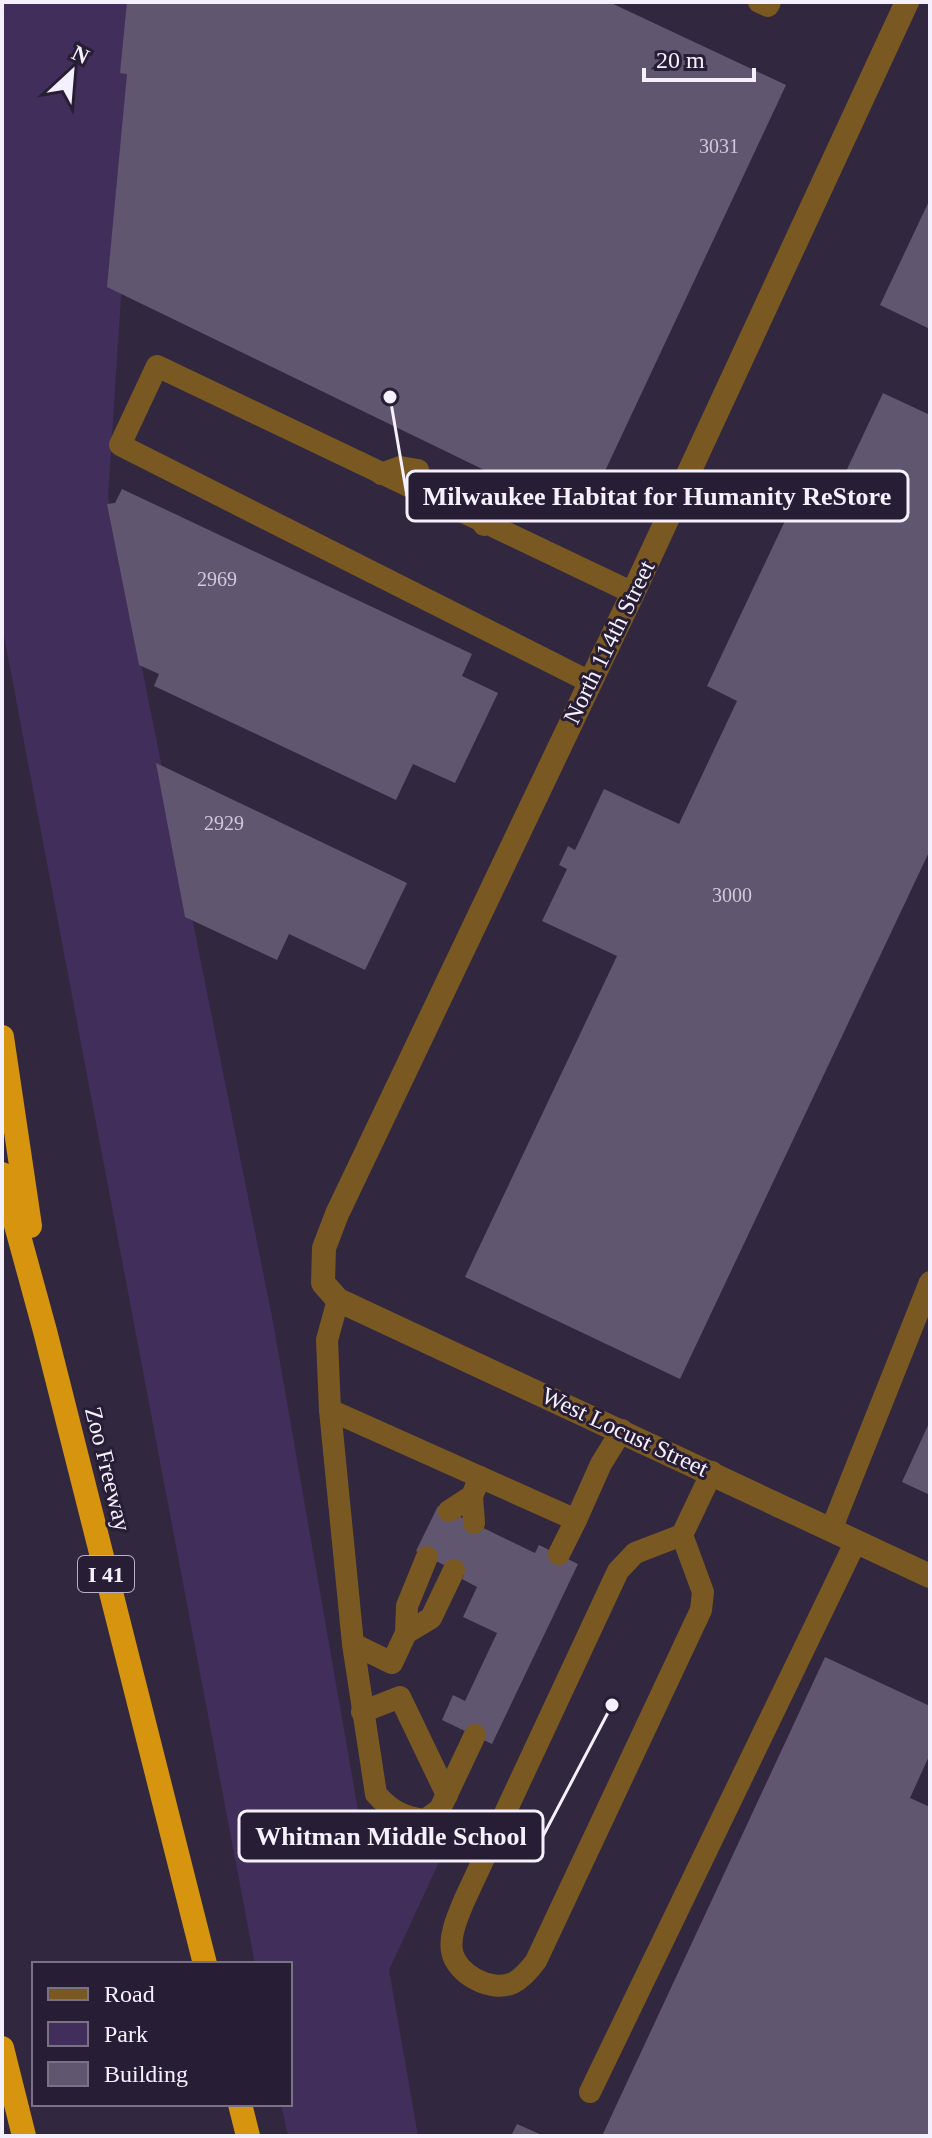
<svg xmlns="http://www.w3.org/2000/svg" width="932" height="2138" font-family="'Times New Roman',serif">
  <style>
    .green { fill: #422e5b }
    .building { fill: #605670 }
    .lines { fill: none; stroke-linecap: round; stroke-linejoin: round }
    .lane { stroke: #7a5822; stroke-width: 22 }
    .street { stroke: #7a5822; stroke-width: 24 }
    .highway { stroke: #d7950f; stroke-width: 24 }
    .labels { text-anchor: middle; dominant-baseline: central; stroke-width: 6; stroke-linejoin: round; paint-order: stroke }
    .number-label { font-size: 20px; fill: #d0cada }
    .shield { fill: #271e35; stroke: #b7b1c1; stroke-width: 2 }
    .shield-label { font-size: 22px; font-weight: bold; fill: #f5f0fd }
    .street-label { font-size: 24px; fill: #f5f0fd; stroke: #271e35 }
    .leader { fill: none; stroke: #f5f0fd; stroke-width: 3 }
    .callout-dot { fill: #f5f0fd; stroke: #271e35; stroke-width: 3 }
    .callout { fill: #271e35; stroke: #f5f0fd; stroke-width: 3 }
    .callout-label { font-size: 26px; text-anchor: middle; font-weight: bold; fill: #f5f0fd }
  </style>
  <rect width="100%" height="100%" fill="#31283f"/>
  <polygon class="green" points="2,2 140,2 108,498 273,1322 359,1816 440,1860 389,1970 418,2136 288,2136 281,2104 290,2104 290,1964 255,1964 2,625"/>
  <g class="building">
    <polygon points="127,2 609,2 786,85 583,518 107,287 127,74 120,73"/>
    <polygon points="930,199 930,329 880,305"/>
    <polygon points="883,393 930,415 930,850 680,1379 465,1277 617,956 542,921 567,869 559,865 568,846 575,850 604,789 679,824 737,701 707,686 793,504 824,518"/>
    <polygon points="122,489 472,654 462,676 498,693 455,783 413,764 396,800 154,686 159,674 139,665 107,504 115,503"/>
    <polygon points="156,763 407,883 365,970 289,934 277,960 185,917"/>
    <polygon points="930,1421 930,1495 902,1482"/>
    <polygon points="438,1506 535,1553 539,1545 578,1564 492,1744 442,1720 453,1695 465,1701 497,1633 463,1617 477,1587 462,1579 464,1575 416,1551"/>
    <polygon points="825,1657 930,1706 930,1754 910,1798 930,1807 930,2136 602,2136"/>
    <polygon points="517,2124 544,2136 511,2136"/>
  </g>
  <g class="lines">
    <g class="lane">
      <polyline points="759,2 768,6 770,2"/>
      <polyline points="381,474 400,467 418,470"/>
      <polyline points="467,494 483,506 484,525"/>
      <polyline points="590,682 120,445 157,366 633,593"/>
      <polyline points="338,1300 327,1340 330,1410 576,1520 601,1464 622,1430"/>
      <path d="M 330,1410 L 353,1644 L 376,1794 C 391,1811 403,1817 425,1820 L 440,1809 L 475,1735"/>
      <polyline points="472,1496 474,1523"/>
      <polyline points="449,1511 472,1496 480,1477"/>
      <polyline points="831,1530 930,1282"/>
      <path d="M 682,1535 L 703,1592 L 701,1610 L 536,1961 C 530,1969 523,1978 513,1983 C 491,1993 456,1974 452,1951 C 449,1935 458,1916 464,1901 L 618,1571 L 635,1553 L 682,1535 L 712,1472"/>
      <polyline points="559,1554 576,1520"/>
      <polyline points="406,1633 407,1606 427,1557"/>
      <polyline points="353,1644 392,1663 406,1633 431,1618 454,1570"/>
      <polyline points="362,1712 400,1697 447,1795"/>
      <polyline points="590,2092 856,1541"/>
    </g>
    <polyline class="street" points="907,2 633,593 337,1214 324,1248 323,1283 338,1300 930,1576"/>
    <g class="highway">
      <polyline points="2,1037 30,1226"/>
      <polyline points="2,1174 45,1331 205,1964"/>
      <polyline points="2,2048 24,2136"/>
      <polyline points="240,2104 248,2136"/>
    </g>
  </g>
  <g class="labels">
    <g class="number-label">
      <text x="719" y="146">3031</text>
      <text x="217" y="579">2969</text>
      <text x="224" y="823">2929</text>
      <text x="732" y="895">3000</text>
    </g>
    <rect class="shield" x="78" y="1556" width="56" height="36" rx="6"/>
    <g class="shield-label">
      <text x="106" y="1574">I 41</text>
    </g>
    <g class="street-label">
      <text transform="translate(609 642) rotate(-64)">North 114th Street</text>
      <text transform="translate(625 1432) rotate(25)">West Locust Street</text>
      <text transform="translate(108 1469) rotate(76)">Zoo Freeway</text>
    </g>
  </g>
  <path class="leader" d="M390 397L407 496M612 1705L543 1836"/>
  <g class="callout-dot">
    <circle cx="390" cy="397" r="8"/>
    <circle cx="612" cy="1705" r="8"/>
  </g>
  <g class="callout">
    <rect x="407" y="471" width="501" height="50" rx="8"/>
    <rect x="239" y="1811" width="304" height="50" rx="8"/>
  </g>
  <g class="callout-label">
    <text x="657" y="505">Milwaukee Habitat for Humanity ReStore</text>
    <text x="391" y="1845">Whitman Middle School</text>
  </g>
  <rect width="932" height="2138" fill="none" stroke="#f5f0fd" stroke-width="8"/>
  <rect x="32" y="1962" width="260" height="144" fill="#271e35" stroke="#797285" stroke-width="2"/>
  <rect x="48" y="1988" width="40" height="12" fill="#7a5822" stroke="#797285" stroke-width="2"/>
  <text x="104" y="2002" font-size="24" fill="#f5f0fd">Road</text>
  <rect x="48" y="2022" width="40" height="24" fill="#422e5b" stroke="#797285" stroke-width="2"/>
  <text x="104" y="2042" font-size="24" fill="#f5f0fd">Park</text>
  <rect x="48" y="2062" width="40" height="24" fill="#605670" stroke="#797285" stroke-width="2"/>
  <text x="104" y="2082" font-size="24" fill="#f5f0fd">Building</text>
  <g transform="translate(72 72) rotate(26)" stroke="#271e35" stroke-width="6" paint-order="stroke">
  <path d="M0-6L14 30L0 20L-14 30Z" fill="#f5f0fd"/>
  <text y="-12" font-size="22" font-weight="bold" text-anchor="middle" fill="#f5f0fd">N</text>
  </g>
  <path d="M644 68v12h110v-12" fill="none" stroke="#f5f0fd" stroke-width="4"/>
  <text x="656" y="68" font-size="24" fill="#f5f0fd" stroke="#271e35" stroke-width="6" paint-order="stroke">20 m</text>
</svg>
